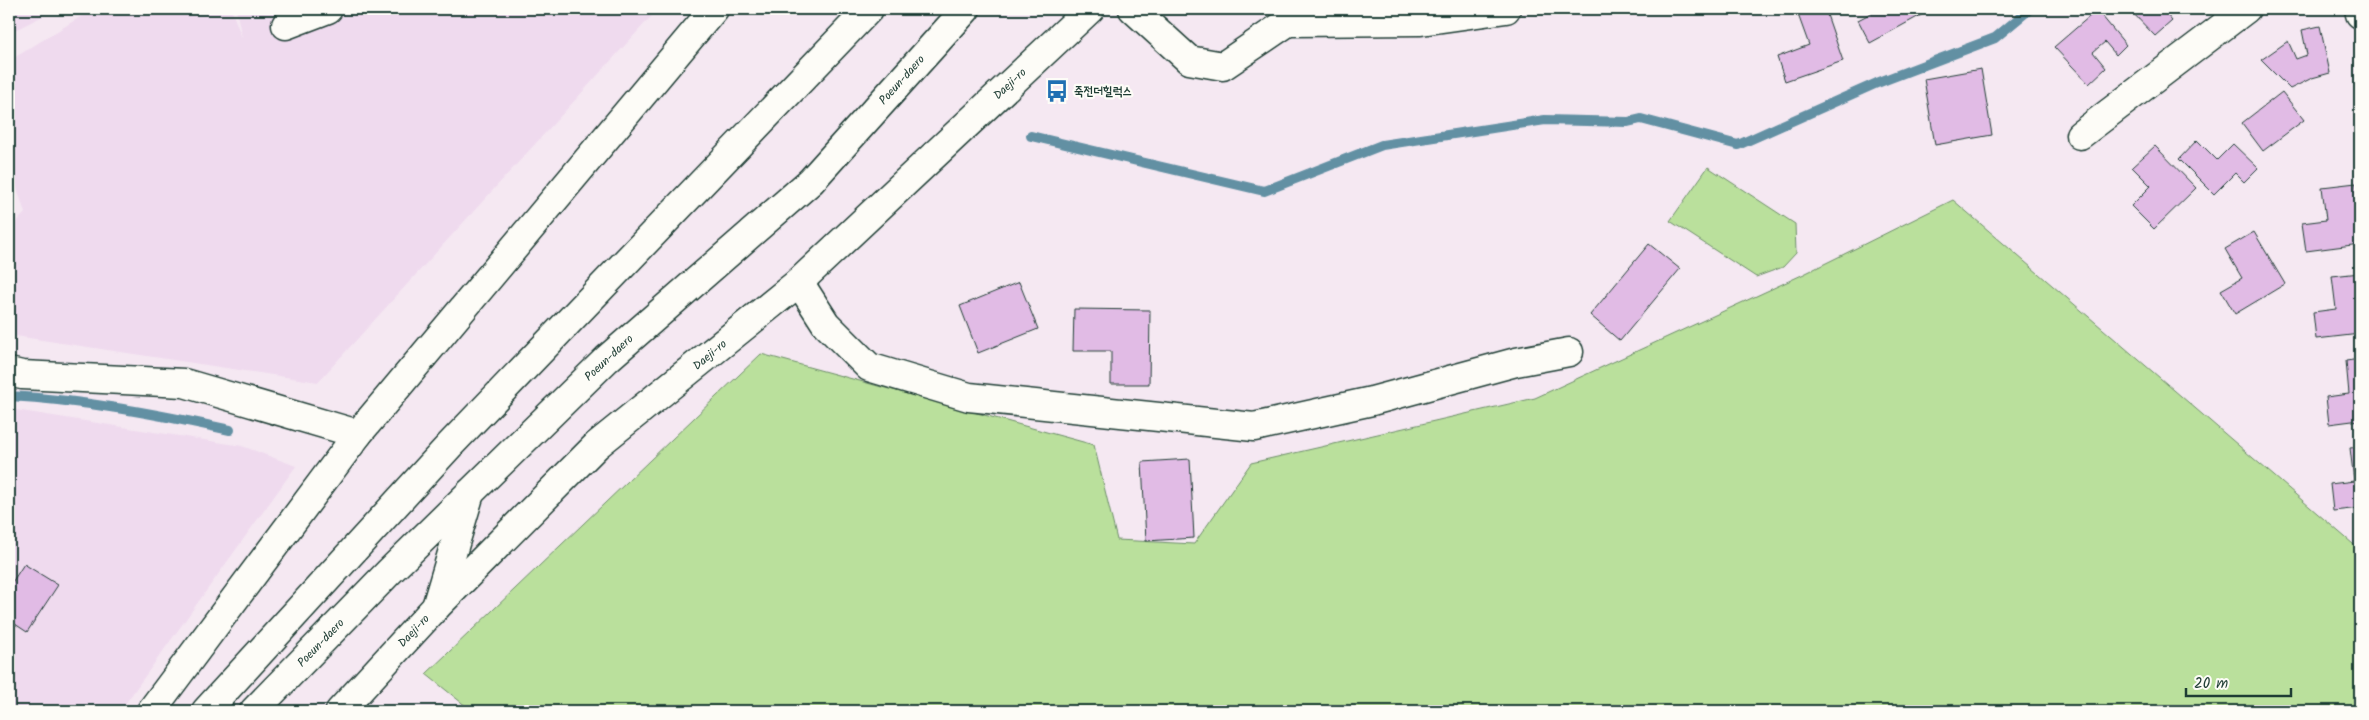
<svg xmlns="http://www.w3.org/2000/svg" width="2369" height="720" font-family="Kalam,'Poor Story',sans-serif">
  <style>
    .built { fill: #efdaee }
    .green { fill: #bae09c; stroke: #6c8e68 }
    .lines { fill: none; stroke-linecap: round; stroke-linejoin: round }
    .stream { stroke: #6290a3; stroke-width: 10 }
    .building { fill: #e1bbe5; stroke: #1f3d34 }
    .minor-casing { stroke: #1f3d34; stroke-width: 31 }
    .major-casing { stroke: #1f3d34; stroke-width: 31 }
    .highway-casing { stroke: #1f3d34; stroke-width: 31 }
    .minor { stroke: #fdfcf7; stroke-width: 28 }
    .major { stroke: #fdfcf7; stroke-width: 28 }
    .highway { stroke: #fdfcf7; stroke-width: 28 }
    .labels { text-anchor: middle; dominant-baseline: central; stroke-width: 4.5; stroke-linejoin: round; paint-order: stroke }
    .street-label { font-size: 12px; fill: #1f3d34; stroke: #fdfcf7 }
    .poi-label { font-size: 12px; font-weight: bold; fill: #1f3d34; stroke: #fdfcf7; text-anchor: start }
  </style>
  <rect width="100%" height="100%" fill="#f5e8f2"/>
  <filter id="ink" filterUnits="userSpaceOnUse"><feTurbulence type="fractalNoise" baseFrequency=".02" numOctaves="2"/><feDisplacementMap in="SourceGraphic" scale="10" xChannelSelector="R" yChannelSelector="G"/><feConvolveMatrix kernelMatrix="1 2 1 2 8 2 1 2 1" color-interpolation-filters="sRGB"/></filter>
  <g filter="url(#ink)">
    <g class="built">
      <polygon points="9,9 57,9 9,33"/>
      <polygon points="93,9 231,9 242,38 236,9 658,9 318,382 9,335 9,230 25,213 9,162 9,61"/>
      <polygon points="9,409 242,446 296,466 120,711 9,711"/>
    </g>
    <g class="green">
      <polygon points="1708,167 1795,224 1796,253 1783,267 1756,277 1670,221"/>
      <polygon points="1953,200 2360,550 2360,711 472,711 426,674 761,354 1094,445 1117,540 1194,544 1251,463 1535,398 1804,274"/>
    </g>
    <g class="lines">
      <g class="stream">
        <polyline points="1031,136 1264,191 1382,145 1545,120 1628,122 1641,119 1738,145 1877,83 1995,38 2030,9"/>
        <path d="M 9,396 C 83,400 157,414 230,430"/>
      </g>
    </g>
    <g class="building">
      <polygon points="1796,9 1825,9 1843,61 1785,81 1777,57 1809,45"/>
      <polygon points="1879,9 1921,9 1923,14 1870,43 1858,20"/>
      <polygon points="2129,9 2162,9 2172,21 2155,36"/>
      <polygon points="2097,10 2126,45 2116,55 2105,42 2093,52 2106,68 2089,84 2054,47"/>
      <polygon points="2320,26 2330,73 2312,78 2290,89 2261,60 2288,41 2296,59 2307,55 2302,30"/>
      <polygon points="1981,69 1992,135 1935,145 1924,79"/>
      <polygon points="2282,92 2304,120 2263,151 2242,123"/>
      <polygon points="2197,140 2217,160 2233,144 2258,168 2244,182 2235,173 2214,194 2179,159"/>
      <polygon points="2155,146 2196,188 2154,229 2131,206 2151,186 2132,167"/>
      <polygon points="2356,183 2360,214 2360,244 2306,251 2302,223 2326,220 2322,187"/>
      <polygon points="2254,232 2285,284 2235,314 2221,290 2242,278 2225,249"/>
      <polygon points="1649,244 1680,269 1620,341 1590,315"/>
      <polygon points="2360,273 2360,334 2316,339 2313,312 2336,309 2332,276"/>
      <polygon points="1019,282 1038,329 978,353 960,306"/>
      <polygon points="1074,309 1150,310 1149,384 1111,384 1111,351 1073,351"/>
      <polygon points="2360,359 2360,420 2329,424 2326,397 2349,394 2346,361"/>
      <polygon points="2360,447 2360,508 2333,511 2330,484 2354,481 2350,448"/>
      <polygon points="1190,459 1194,538 1146,541 1142,462"/>
      <polygon points="24,564 58,585 27,632 9,620 9,587"/>
    </g>
    <g class="lines">
      <defs>
        <g id="minor">
          <polyline points="1133,9 1189,60 1223,66 1288,22 1421,21 1506,9"/>
          <polyline points="2359,9 2360,14"/>
          <polyline points="286,25 328,9"/>
          <polyline points="2080,135 2246,9"/>
          <polyline points="799,282 826,324 869,367 969,397 1254,427 1372,401 1516,362 1569,352"/>
          <polyline points="9,372 22,375 184,383 358,434 714,9"/>
        </g>
        <polyline id="major" points="340,711 436,607 597,445 799,282 1090,9"/>
        <g id="highway">
          <polyline points="436,607 470,493"/>
          <polyline points="151,711 358,434"/>
          <polyline points="206,711 450,445 869,9"/>
          <polyline points="254,711 389,572 607,359 811,181 966,9"/>
        </g>
      </defs>
      <use href="#minor" class="minor-casing"/>
      <use href="#major" class="major-casing"/>
      <use href="#highway" class="highway-casing"/>
      <use href="#minor" class="minor"/>
      <use href="#major" class="major"/>
      <use href="#highway" class="highway"/>
    </g>
  </g>
  <defs>
    <symbol id="bus-bare" viewBox="-9 -9 18 18"><path d="M-5-6H5V4H4V6H2V4H-2V6H-4V4H-5ZM-3.5-4V0h7V-4ZM-3.5 1.2v1.5H-2V1.2ZM2 1.2v1.5H3.5V1.2Z" fill="#1f6fb2" stroke="#fdfcf7" stroke-width="2.5" paint-order="stroke"/></symbol>
  </defs>
  <g fill-rule="evenodd">
    <use href="#bus-bare" x="1041" y="75" width="32" height="32"/>
  </g>
  <g class="labels">
    <g class="street-label">
      <text transform="translate(902 80) rotate(-48)">Poeun-daero</text>
      <text transform="translate(1010 84) rotate(-43)">Daeji-ro</text>
      <text transform="translate(710 355) rotate(-40)">Daeji-ro</text>
      <text transform="translate(609 358) rotate(-43)">Poeun-daero</text>
      <text transform="translate(414 631) rotate(-47)">Daeji-ro</text>
      <text transform="translate(321 643) rotate(-46)">Poeun-daero</text>
    </g>
    <g class="poi-label">
      <text x="1074" y="91">죽전더힐럭스</text>
    </g>
  </g>
  <rect width="2369" height="720" fill="none" stroke="#fdfcf7" stroke-width="30"/>
  <rect x="15" y="15" width="2339" height="690" fill="none" stroke="#1f3d34" stroke-width="2" filter="url(#ink)"/>
  <path d="M2186 688v8h105v-8" fill="none" stroke="#1f3d34" stroke-width="2.5"/>
  <text x="2194" y="688" font-size="15" fill="#1f3d34" stroke="#fdfcf7" stroke-width="4" paint-order="stroke">20 m</text>
</svg>
